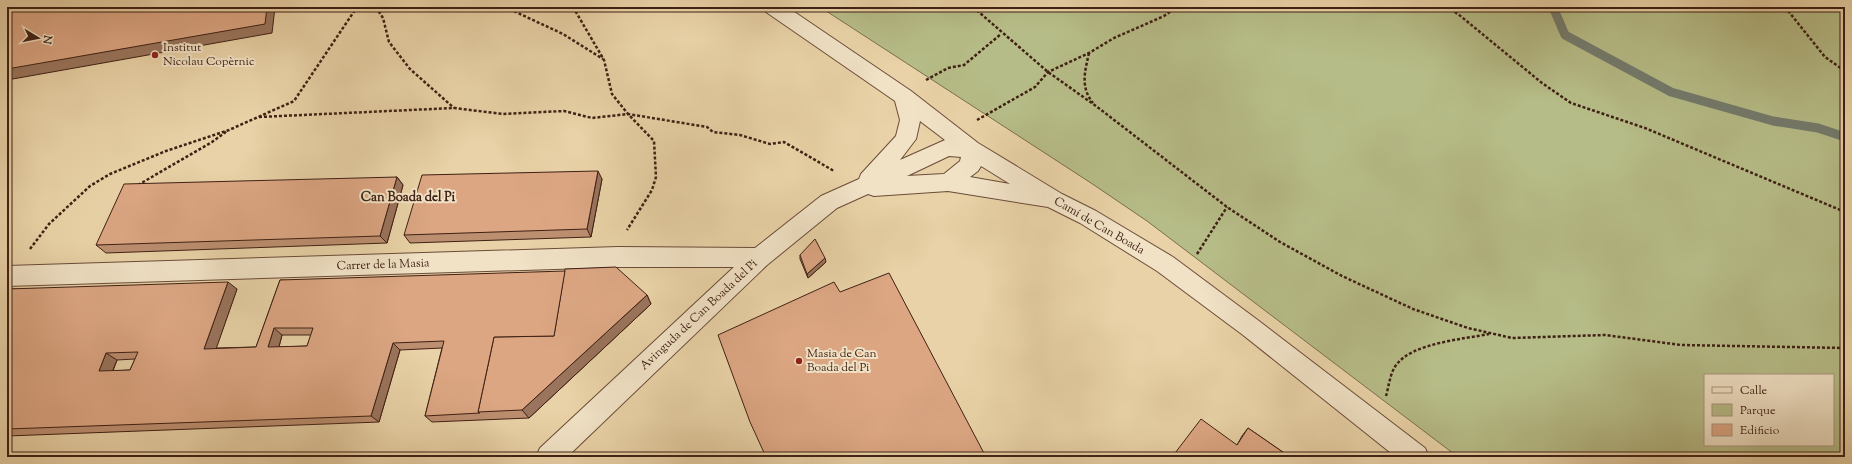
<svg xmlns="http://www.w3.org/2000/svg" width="1852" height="464" font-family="'Sorts Mill Goudy',serif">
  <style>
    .green { fill: #b6bc87; stroke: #7a6e4e; fill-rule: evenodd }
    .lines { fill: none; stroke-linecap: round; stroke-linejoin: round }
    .stream { stroke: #747b6d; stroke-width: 9 }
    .minor-casing { stroke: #6a4c39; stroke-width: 2 }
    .path { stroke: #3f2014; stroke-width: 2.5; stroke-dasharray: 3 2; stroke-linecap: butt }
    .minor { fill: #f1e2c6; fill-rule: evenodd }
    .wall { fill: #bd8f71; stroke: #3f2014; fill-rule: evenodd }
    .shaded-wall { fill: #9a745c; stroke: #3f2014 }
    .building { fill: #dca683; stroke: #3f2014; fill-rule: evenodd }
    .poi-dot { fill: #8f2418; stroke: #f1e2c6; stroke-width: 1.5 }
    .labels { text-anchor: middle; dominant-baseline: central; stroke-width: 4; stroke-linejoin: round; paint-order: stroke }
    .poi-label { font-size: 12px; fill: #3f2014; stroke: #f1e2c6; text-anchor: start }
    .street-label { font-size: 12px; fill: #3f2014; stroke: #f1e2c6 }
    .neighbourhood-label { font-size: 13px; font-weight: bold; fill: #3f2014; stroke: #f1e2c6 }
  </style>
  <rect width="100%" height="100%" fill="#e9d2a7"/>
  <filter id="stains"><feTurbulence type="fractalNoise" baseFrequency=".005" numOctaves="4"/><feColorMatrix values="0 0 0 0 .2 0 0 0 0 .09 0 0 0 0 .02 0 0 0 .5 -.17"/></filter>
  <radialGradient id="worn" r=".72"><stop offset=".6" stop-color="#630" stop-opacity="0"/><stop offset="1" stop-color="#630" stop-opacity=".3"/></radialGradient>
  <path class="green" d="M 820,7 L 1845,7 L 1845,457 L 1458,457 L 1147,221 L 1091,183 ZM 1705,375 L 1833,375 L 1833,445 L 1705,445 Z"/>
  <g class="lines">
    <polyline class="stream" points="1553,7 1565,35 1671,92 1773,121 1818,128 1845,137"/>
    <defs>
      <path id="minor" d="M 764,7 L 787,7 L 911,91 L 978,143 L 1062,194 L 1096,211 L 1173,257 L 1259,321 L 1425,448 L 1429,457 L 1396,457 L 1243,335 L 1157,271 L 1080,223 L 1048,207 L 948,191 L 874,196 L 868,194 L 837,208 L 767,265 L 567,457 L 536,457 L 540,448 L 734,267 L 618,267 L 7,286 L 7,266 L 618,247 L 755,248 L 821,196 L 859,179 L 861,174 L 896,136 L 900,120 L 895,101 L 766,12 ZM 920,121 L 945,140 L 900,160 L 916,139 ZM 949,156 L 961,157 L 960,161 L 944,174 L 907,176 ZM 981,166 L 1010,184 L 970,177 L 978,171 Z"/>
    </defs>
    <use href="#minor" class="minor-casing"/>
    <g class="path">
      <polyline points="376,7 383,18 389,42 410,69 454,108"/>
      <polyline points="505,7 563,34 603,59"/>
      <polyline points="573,7 604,60 612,94 628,114 654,141 656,177 652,190 627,230"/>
      <polyline points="973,7 1048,72 1096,106 1227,207 1280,242 1342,276 1413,309 1468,328 1512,338 1605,335 1681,345 1845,348"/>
      <polyline points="1446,7 1458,14 1542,83 1571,103 1645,128 1845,212"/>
      <polyline points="1785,7 1825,57 1845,71"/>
      <path d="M 1089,53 C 1085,71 1080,87 1093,103"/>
      <polyline points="926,80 948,68 964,65 1001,34"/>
      <polyline points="259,117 454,108 503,114 564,111 592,118 628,114 707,127 713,132 740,135 770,144 784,142 834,171"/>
      <polyline points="977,120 1035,87 1048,72 1089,53 1114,38 1164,16 1177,7"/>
      <polyline points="138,185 212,142 227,131"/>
      <polyline points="30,249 49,224 90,186 110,174 166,151 229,130 294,101 357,7"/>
      <polyline points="1197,254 1227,207"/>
      <path d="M 1386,396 C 1389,386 1390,372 1397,364 C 1413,343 1464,339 1489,334"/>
    </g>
    <use href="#minor" class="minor"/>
  </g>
  <g class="wall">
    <polygon points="397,177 403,185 387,243 106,253 96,245"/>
    <polygon points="602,179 591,237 410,243 404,235"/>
    <polygon points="800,255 826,262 808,278 800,259"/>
    <path d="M 280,280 L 647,295 L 651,304 L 529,418 L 432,422 L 425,416 L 442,348 L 400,350 L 379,422 L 7,436 L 7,289 L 237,289 L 216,348 L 256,347 ZM 282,335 L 311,335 L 307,346 L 279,347 ZM 135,359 L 130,370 L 113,371 L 117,360 Z"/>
    <polygon points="1248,428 1290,457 1237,445 1242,436"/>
  </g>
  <g class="shaded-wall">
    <polygon points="267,7 275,7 272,33 7,80 7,69"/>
    <polygon points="598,171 602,179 591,237 587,229"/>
    <polygon points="397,177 403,185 387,243 380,236"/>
    <polygon points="825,258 826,262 808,278 807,274"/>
    <polygon points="228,282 237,289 214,355 204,349"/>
    <polygon points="647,295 651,304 529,418 522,410"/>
    <polygon points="274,328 282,335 277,354 268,347"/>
    <polygon points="393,343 400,350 379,422 371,416"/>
    <polygon points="106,353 117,360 110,377 99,371"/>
  </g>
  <g class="building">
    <polygon points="7,7 267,7 265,24 7,69"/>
    <polygon points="598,171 587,229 404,235 422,175"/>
    <polygon points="397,177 380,236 96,245 124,184"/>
    <polygon points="815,239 825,258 807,274 800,255"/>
    <polygon points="616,267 647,295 522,410 478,412 494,337 554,336 565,269"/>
    <path d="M 565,271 L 554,336 L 494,337 L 478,412 L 480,413 L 425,416 L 444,341 L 393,343 L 371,416 L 7,429 L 7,289 L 228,282 L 204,349 L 256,347 L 280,280 ZM 274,328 L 313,328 L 307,346 L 268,347 ZM 138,352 L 130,370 L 99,371 L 106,353 Z"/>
    <polygon points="889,273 986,457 766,457 750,422 718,335 834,282 840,292"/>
    <polygon points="1201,419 1237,445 1248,428 1290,457 1172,457"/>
  </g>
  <g class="poi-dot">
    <circle cx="155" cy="55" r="4"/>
    <circle cx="799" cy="361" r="4"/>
  </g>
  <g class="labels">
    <g class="poi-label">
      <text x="163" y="48">Institut<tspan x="163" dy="14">Nicolau Copèrnic</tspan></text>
      <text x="807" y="354">Masia de Can<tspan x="807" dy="14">Boada del Pi</tspan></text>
    </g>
    <g class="street-label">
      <text transform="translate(1099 226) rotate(30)">Camí de Can Boada</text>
      <text transform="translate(383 265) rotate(-2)">Carrer de la Masia</text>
      <text transform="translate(699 315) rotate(-43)">Avinguda de Can Boada del Pi</text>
    </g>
    <g class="neighbourhood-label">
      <text x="408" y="198">Can Boada del Pi</text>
    </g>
  </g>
  <rect width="1852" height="464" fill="none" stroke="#e9d2a7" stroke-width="24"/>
  <rect x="8" y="8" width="1836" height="448" fill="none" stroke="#3f2014" stroke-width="2"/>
  <rect x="12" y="12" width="1828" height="440" fill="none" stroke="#3f2014"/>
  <rect x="1704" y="374" width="130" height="72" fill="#f1e2c6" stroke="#aa947f"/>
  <rect x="1712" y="387" width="20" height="6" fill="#f1e2c6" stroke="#aa947f"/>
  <text x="1740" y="394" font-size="12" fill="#3f2014">Calle</text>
  <rect x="1712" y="404" width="20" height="12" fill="#b6bc87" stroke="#aa947f"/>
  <text x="1740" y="414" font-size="12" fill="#3f2014">Parque</text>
  <rect x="1712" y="424" width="20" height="12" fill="#dca683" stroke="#aa947f"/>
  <text x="1740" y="434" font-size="12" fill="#3f2014">Edificio</text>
  <g transform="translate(38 38) rotate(100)" stroke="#f1e2c6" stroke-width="3" paint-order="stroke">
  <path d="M0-3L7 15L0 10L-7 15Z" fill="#3f2014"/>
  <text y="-6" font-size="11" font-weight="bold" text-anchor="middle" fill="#3f2014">N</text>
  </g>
  <rect width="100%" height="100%" filter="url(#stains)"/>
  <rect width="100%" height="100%" fill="url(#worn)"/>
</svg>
